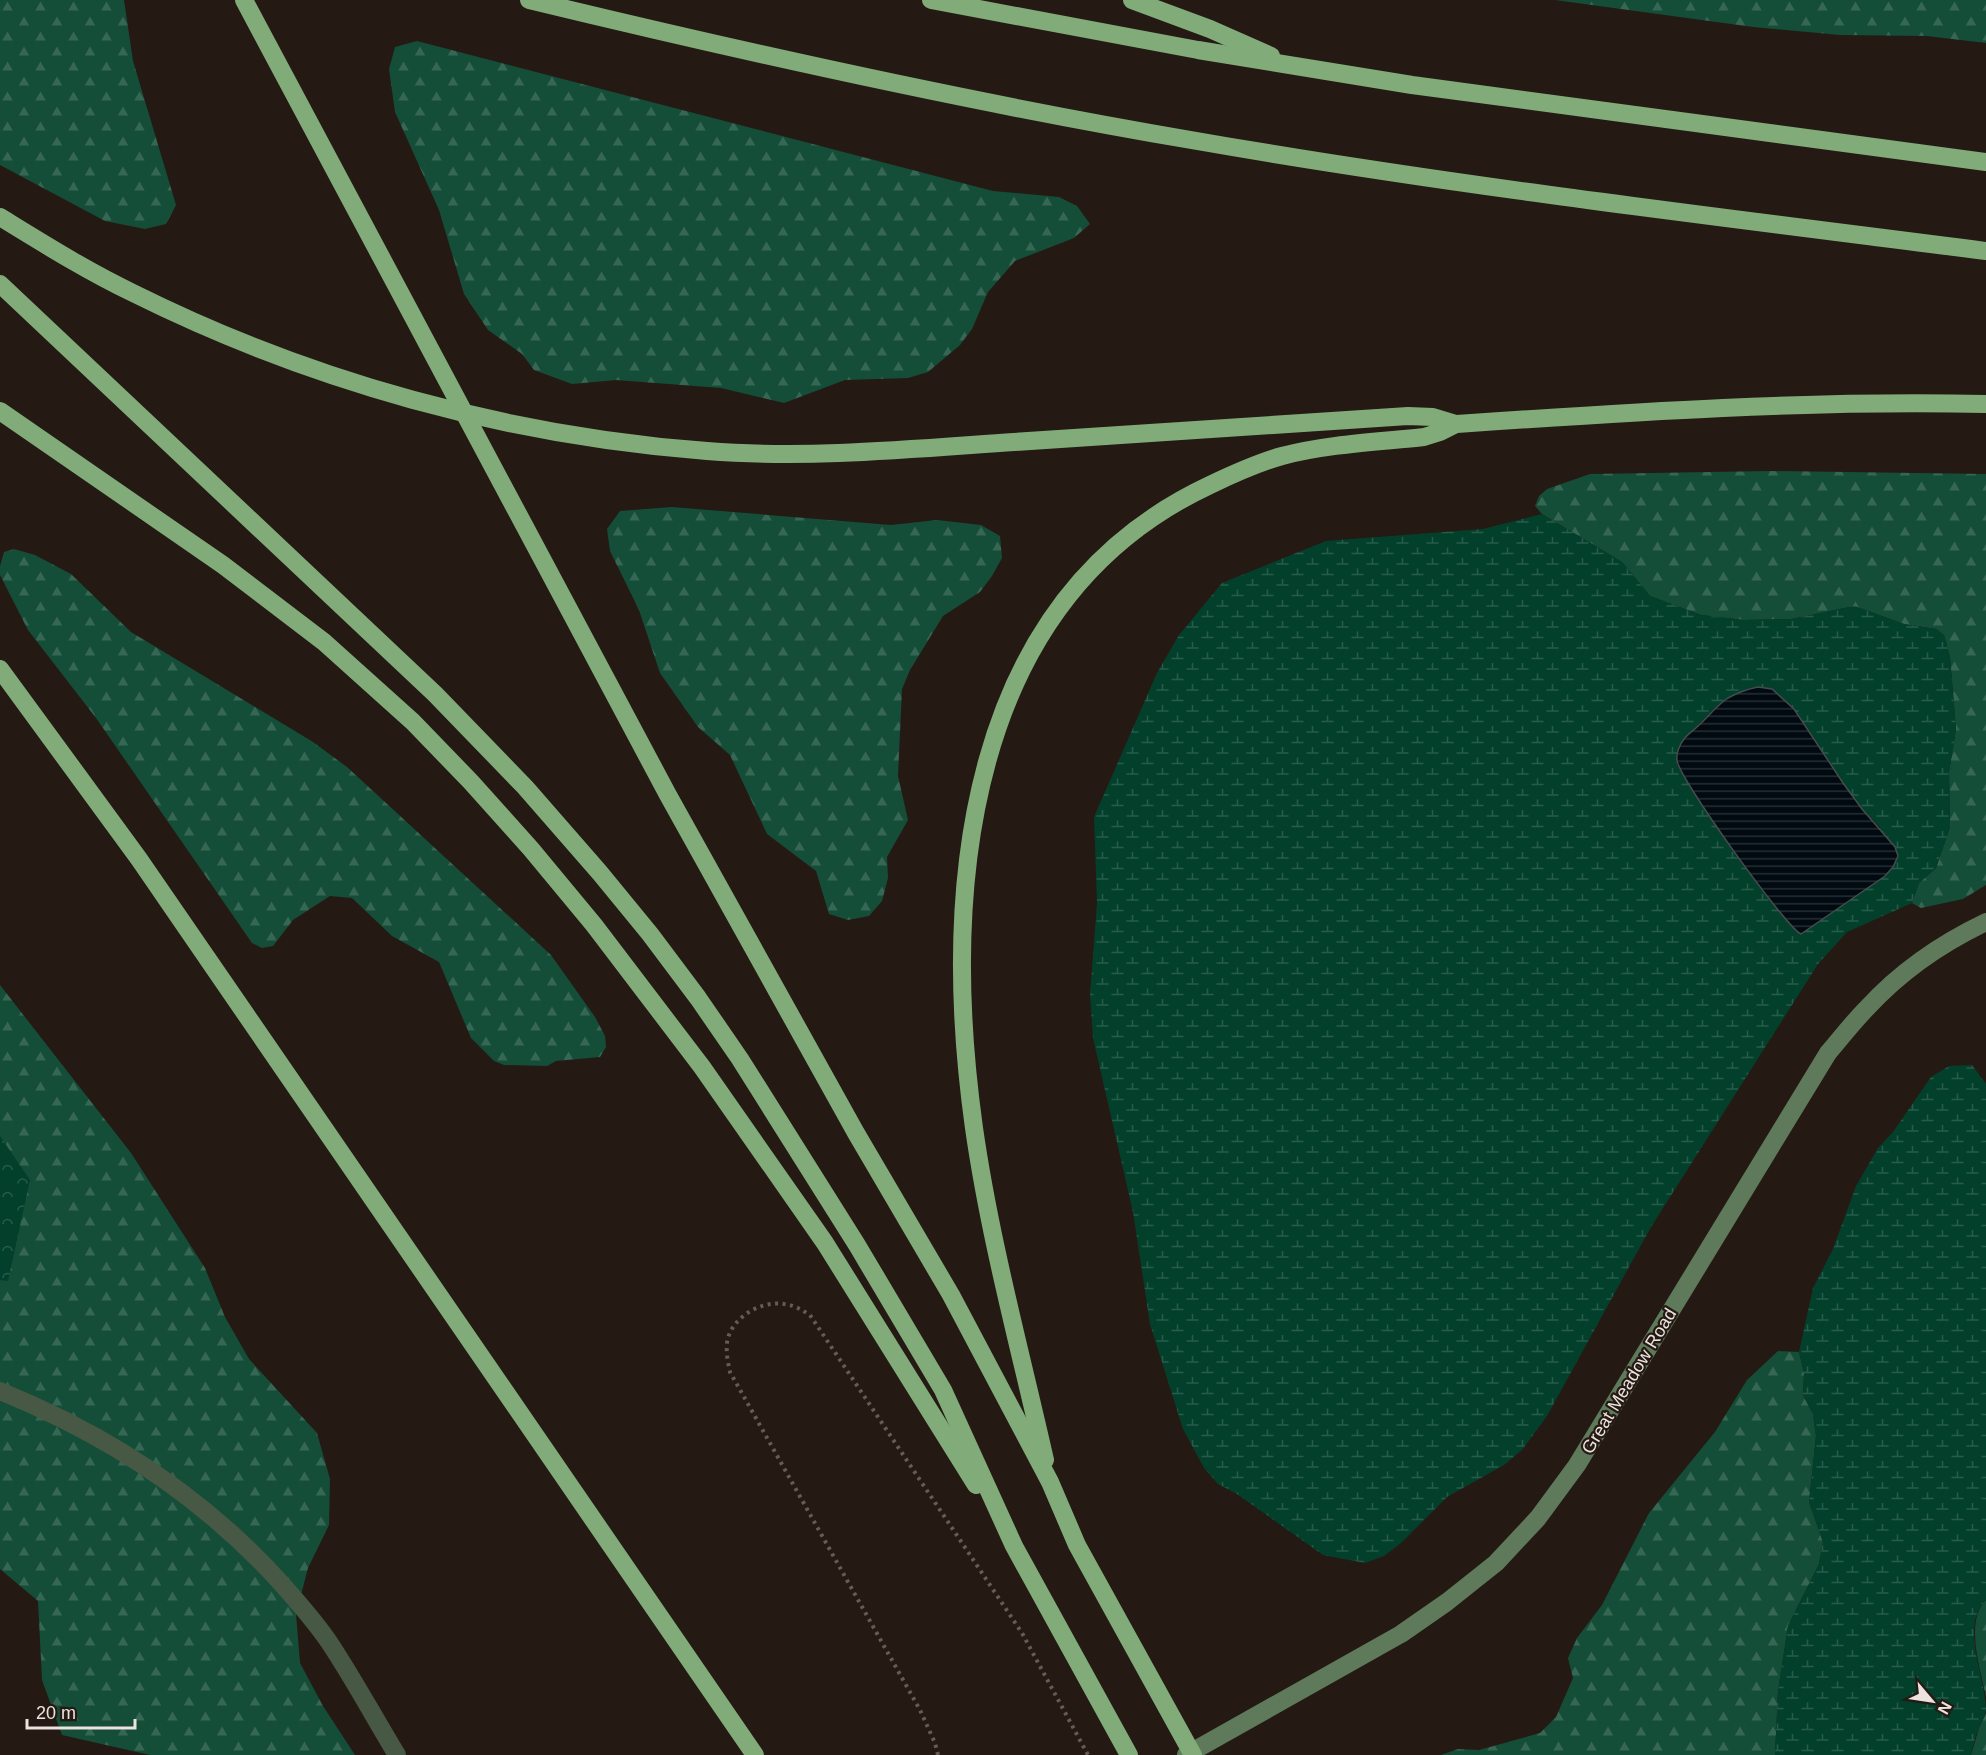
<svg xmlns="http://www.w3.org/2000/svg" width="1986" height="1755" font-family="Helvetica,sans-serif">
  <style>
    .forest { fill: url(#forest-firs) }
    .wetland { fill: url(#wetland-marsh); fill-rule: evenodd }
    .park { fill: url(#park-crowns) }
    .water { fill: url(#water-rules); stroke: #474b4e; stroke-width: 1.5 }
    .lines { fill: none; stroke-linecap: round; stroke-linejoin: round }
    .path { stroke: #665b55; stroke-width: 4; stroke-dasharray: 3 4.5; stroke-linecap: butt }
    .street { stroke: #475844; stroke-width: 18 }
    .secondary { stroke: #5e7a5a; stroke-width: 18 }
    .highway { stroke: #81ac7a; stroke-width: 18 }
    .labels { text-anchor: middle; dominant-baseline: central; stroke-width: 4.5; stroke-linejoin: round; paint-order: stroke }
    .street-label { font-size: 18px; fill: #ece3df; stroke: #251913 }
  </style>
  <defs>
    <pattern id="forest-firs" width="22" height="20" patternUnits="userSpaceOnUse" patternTransform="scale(1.5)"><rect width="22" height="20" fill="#144d38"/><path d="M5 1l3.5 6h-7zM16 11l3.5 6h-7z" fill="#366654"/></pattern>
    <pattern id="wetland-marsh" width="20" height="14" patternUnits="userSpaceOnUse" patternTransform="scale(1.5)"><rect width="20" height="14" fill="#02402c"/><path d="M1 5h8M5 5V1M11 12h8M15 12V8" fill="none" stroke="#275b4a"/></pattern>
    <pattern id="park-crowns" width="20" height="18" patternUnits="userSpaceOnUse" patternTransform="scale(1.5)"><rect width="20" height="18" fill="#02402c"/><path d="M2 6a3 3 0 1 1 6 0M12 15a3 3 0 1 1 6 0" fill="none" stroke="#275b4a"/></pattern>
    <pattern id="water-rules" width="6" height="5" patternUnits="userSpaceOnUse" patternTransform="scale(1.5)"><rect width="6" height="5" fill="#000a10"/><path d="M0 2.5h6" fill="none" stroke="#252e32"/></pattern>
  </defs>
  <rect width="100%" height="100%" fill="#251913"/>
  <g class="forest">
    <polygon points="0,0 124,0 133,61 176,205 166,224 145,229 105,221 0,165"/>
    <polygon points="1555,0 1986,0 1986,43 1927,36 1840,35 1753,27"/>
    <polygon points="417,41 993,191 1059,197 1077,206 1090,224 1074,238 1015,261 988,292 972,329 960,345 928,372 908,378 845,380 784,403 721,388 616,380 572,384 534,370 522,354 488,330 464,294 439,210 395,112 389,69 395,47"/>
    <polygon points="1770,471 1986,474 1986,885 1963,899 1921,908 1912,903 1919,883 1936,868 1950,827 1949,772 1956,729 1950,657 1944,635 1936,629 1904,624 1854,606 1792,619 1744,620 1701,615 1650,596 1622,562 1542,514 1535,506 1539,496 1547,489 1590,474"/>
    <polygon points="672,507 891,525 937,520 981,525 1000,536 1002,558 992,576 980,592 943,616 910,670 902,689 898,776 908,820 887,857 888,878 882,901 869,916 848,920 829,914 816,871 767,834 730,755 698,727 660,673 639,610 610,551 607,529 620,511"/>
    <polygon points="14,549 35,555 71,574 131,632 313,742 347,767 551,955 595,1017 605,1036 606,1047 600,1057 556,1061 547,1066 504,1065 494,1061 471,1038 439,962 392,936 352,898 330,896 293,920 273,946 262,948 252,943 96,718 28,630 0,575 0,566 4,552"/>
    <polygon points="0,985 131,1153 205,1268 225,1317 249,1359 317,1433 330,1479 329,1525 308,1568 296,1614 300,1663 323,1706 355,1755 150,1755 62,1735 42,1680 38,1601 0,1569"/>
    <polygon points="1778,1351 1799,1352 1804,1373 1803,1395 1813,1414 1816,1436 1809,1502 1823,1542 1819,1564 1788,1626 1778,1691 1775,1755 1441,1755 1458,1749 1479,1750 1540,1733 1556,1717 1573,1678 1568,1658 1577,1638 1602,1605 1649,1513 1715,1432 1747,1380"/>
    <path d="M 1986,1600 L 1986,1697 C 1981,1671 1964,1621 1986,1600 Z"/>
    <polygon points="1986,1713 1986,1755 1971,1755 1979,1728"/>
  </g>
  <g class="wetland">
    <path d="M 1542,514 L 1622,562 L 1650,596 L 1701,615 L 1744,620 L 1792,619 L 1854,606 L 1904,624 L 1936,629 L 1944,635 L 1950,657 L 1956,729 L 1949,772 L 1950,827 L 1936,868 L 1919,883 L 1912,903 L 1847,932 L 1818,964 L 1651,1227 L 1547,1416 L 1522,1450 L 1504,1465 L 1447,1497 L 1401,1543 L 1384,1556 L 1365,1563 L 1323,1555 L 1237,1494 L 1218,1484 L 1204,1468 L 1183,1429 L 1150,1324 L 1133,1212 L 1093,1038 L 1090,994 L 1097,903 L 1094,817 L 1157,673 L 1179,635 L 1222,583 L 1326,541 L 1483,529 ZM 1751,689 L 1843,783 L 1862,809 L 1880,827 L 1792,927 L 1787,919 C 1745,871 1709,819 1677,765 L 1685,738 L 1716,707 L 1730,697 Z"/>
    <path d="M 1972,1065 L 1986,1084 L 1986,1600 C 1959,1626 1986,1678 1986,1710 C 1985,1717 1981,1722 1979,1728 C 1975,1736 1973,1746 1971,1755 L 1775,1755 L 1778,1691 L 1788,1626 L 1819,1564 L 1823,1542 L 1809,1502 L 1816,1436 L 1813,1414 L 1803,1395 L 1804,1373 L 1799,1352 L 1813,1288 L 1833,1249 L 1856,1186 L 1878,1148 L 1893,1132 L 1931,1077 L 1949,1066 Z"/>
  </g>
  <polygon class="park" points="0,1136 30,1180 8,1281 0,1280"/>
  <path class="water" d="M 1758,687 L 1772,689 L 1794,709 L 1843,783 L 1862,809 L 1895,847 L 1898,856 L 1893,867 L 1885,876 L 1801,934 C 1787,929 1677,776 1677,760 C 1676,753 1680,744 1684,739 C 1688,734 1694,730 1698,726 C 1708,717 1716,706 1728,698 C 1737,693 1748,689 1758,687 Z"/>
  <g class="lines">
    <path class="path" d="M 938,1755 L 935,1743 L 920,1710 L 730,1372 C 728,1363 726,1353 727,1343 C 730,1318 761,1300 784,1304 C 794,1305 802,1310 810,1315 L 1022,1633 L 1088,1755"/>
    <path class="street" d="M 0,1391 C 106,1434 203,1497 280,1582 C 297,1601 314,1620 329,1642 C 353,1678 374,1717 397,1755"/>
    <path class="secondary" d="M 1186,1755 L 1401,1634 L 1447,1602 L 1496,1563 L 1538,1518 L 1577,1465 L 1828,1053 C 1841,1038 1853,1022 1867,1008 C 1900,972 1942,943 1986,922"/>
    <g class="highway">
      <polyline points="244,0 668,795 856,1133 951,1295 1050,1482 1077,1545 1193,1755"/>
      <path d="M 529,0 C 748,53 968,102 1191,140 C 1454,186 1721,217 1986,251"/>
      <polyline points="931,0 1198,50 1412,85 1986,162"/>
      <polyline points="1132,0 1210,29 1271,56"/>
      <path d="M 0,217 C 44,244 87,271 133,293 C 312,382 508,436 707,451 C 809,459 912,449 1014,442 C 1145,433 1277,425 1408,416 L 1433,417 L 1456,424"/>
      <polyline points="0,284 435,694 525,787 600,873 650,934 698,998 740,1059 857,1245 943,1390 1014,1546 1129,1755"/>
      <polyline points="0,411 223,565 324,642 413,722 471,782 531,849 594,925 702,1067 825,1243 976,1485"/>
      <polyline points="0,669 139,859 755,1755"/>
      <path d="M 1045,1460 C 1020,1349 990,1240 974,1128 C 941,891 964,600 1210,485 C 1233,474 1257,463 1282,456 C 1328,444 1377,442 1424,437 L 1440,432 L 1456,424 C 1633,412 1808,400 1986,404"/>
    </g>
  </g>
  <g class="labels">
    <g class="street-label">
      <text transform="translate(1629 1381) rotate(-59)">Great Meadow Road</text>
    </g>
  </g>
  <g transform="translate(1932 1701) rotate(119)" stroke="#251913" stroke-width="4.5" paint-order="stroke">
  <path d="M0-4.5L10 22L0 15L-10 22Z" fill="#ece3df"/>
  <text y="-9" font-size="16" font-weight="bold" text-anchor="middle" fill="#ece3df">N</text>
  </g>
  <path d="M27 1719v9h108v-9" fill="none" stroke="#ece3df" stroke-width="3"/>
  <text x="36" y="1719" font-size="18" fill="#ece3df" stroke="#251913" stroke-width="4.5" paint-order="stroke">20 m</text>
</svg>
